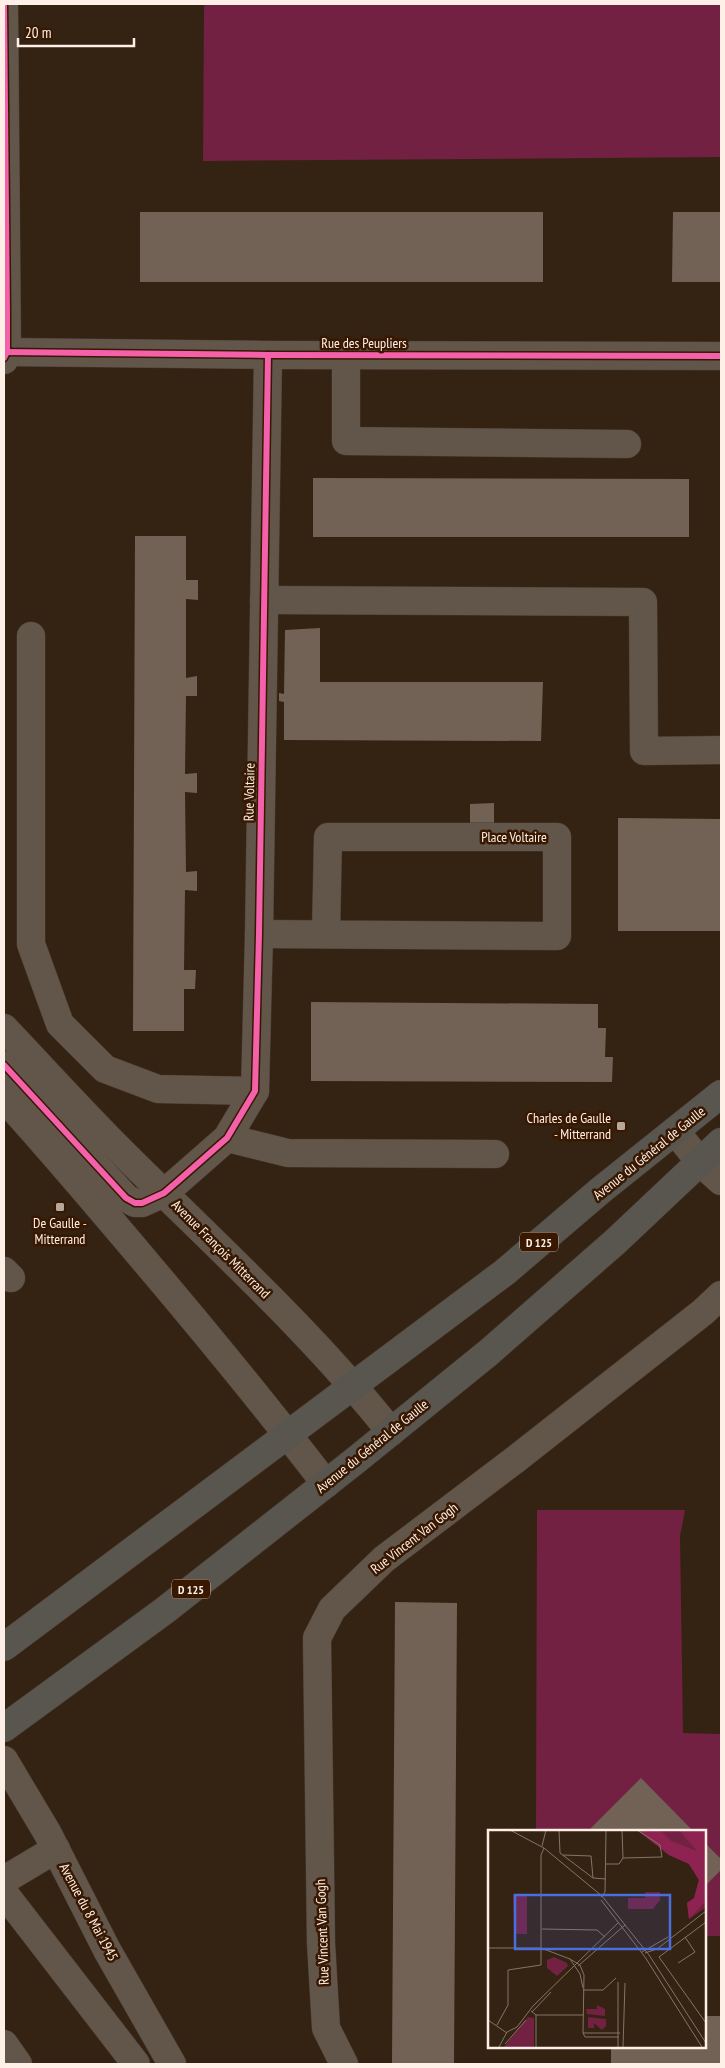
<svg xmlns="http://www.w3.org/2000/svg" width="725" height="2068" font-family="'PT Sans Narrow',sans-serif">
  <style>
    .green { fill: #732142 }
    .building { fill: #726255 }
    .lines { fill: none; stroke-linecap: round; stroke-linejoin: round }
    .minor-casing { stroke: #483b31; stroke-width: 29 }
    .major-casing { stroke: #483b31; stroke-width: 29 }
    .minor { stroke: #625549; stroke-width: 28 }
    .major { stroke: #59554f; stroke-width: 28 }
    .cycleway-casing { stroke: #381800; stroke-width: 9 }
    .cycleway { stroke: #f560ab; stroke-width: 6 }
    .poi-dot { fill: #b7a89c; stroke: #381800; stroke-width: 2 }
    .labels { text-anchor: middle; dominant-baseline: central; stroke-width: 5; stroke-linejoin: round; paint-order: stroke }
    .shield { fill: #381800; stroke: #c3afa1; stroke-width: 1 }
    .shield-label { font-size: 12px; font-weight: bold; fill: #fef0e6 }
    .street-label { font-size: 14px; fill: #fef0e6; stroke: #381800 }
    .poi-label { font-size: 14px; fill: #fef0e6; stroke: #381800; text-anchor: end }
    .inset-road { fill: none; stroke: #857567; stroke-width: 1 }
    .view { fill: #4a6edb; fill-opacity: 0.15; stroke: #4a6edb; stroke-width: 2.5 }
    .inset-edge { fill: none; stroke: #fef0e6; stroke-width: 2.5 }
  </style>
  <rect width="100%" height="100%" fill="#342312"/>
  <g class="green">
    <polygon points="208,4 721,4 721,157 203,161 204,6"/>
    <polygon points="537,1510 685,1510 680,1536 683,1733 721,1734 721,1936 704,1936 704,1832 536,1832"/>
  </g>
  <g class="building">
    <rect x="140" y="212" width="403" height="70"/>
    <polygon points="673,212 721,212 721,282 672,282"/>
    <polygon points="313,478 689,479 689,537 313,537"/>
    <polygon points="135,536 186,536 186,580 198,580 198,600 186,599 186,678 197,676 197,696 186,696 185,774 197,773 197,793 185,792 186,872 197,871 197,891 185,890 184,970 196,970 195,989 184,989 184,1031 133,1031"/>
    <polygon points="320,628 320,682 543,682 541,741 284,740 284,702 279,701 279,693 284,694 285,630"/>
    <polygon points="494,803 494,825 470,825 470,804"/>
    <polygon points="618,818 721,819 721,931 618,931"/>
    <polygon points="311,1002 598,1004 598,1028 606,1028 605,1057 613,1057 612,1082 311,1081"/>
    <polygon points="395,1602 457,1603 454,2064 392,2064"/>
    <polygon points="641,1778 694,1832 587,1832"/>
    <polygon points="704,1842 721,1859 721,1870 704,1887"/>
    <polygon points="704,2016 721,2016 721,2064 611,2064 611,2047 704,2047"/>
  </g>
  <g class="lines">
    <defs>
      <g id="minor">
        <polyline points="4,352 268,355 721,356"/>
        <polyline points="346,355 346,441 627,444"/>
        <polyline points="4,360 7,352 4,4"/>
        <polyline points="264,600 643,602 644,751 721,750"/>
        <polyline points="31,636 31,944 60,1024 105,1069 158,1089 255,1091"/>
        <polyline points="259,934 557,936 557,837 328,837 326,934"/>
        <path d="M 4,1028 C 43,1069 81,1111 121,1151 C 213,1243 310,1330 391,1432"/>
        <polyline points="4,1065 126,1198 135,1203 142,1203 164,1193 178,1181 227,1138 255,1091 259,934 268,355"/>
        <path d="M 4,1098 C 54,1153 102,1210 150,1267 C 210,1338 269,1410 326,1484"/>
        <polyline points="675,1131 701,1163 721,1181"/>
        <polyline points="227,1138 288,1153 495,1154"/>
        <polyline points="4,1271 11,1278"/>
        <polyline points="4,1760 48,1834 107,1950 172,2064"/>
        <polyline points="4,1880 56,1849"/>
        <polyline points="4,1893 136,2064"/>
        <polyline points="4,2044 18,2064"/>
        <polyline points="344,2064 326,2028 321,1943 317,1638 332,1609 384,1559 516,1459 703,1312 721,1295"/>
      </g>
      <g id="major">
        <polyline points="4,1647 505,1272 601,1190 721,1094"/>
        <polyline points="4,1728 164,1611 356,1460 488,1353 615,1242 721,1142"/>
      </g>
    </defs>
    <use href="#minor" class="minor-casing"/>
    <use href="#major" class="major-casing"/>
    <use href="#minor" class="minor"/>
    <use href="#major" class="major"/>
    <defs>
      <g id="cycleway">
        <polyline points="4,4 7,313 7,352 4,358"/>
        <polyline points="4,352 268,355 721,356"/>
        <polyline points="4,1065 126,1198 135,1203 142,1203 164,1193 178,1181 227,1138 255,1091 259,934 268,355"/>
      </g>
    </defs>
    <use href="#cycleway" class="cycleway-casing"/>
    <use href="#cycleway" class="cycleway"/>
  </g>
  <g class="poi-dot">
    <rect x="616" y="1121" width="10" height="10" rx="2.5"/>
    <rect x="55" y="1202" width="10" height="10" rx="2.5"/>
  </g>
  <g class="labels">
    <g class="shield">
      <rect x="520" y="1232.5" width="38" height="19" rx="4"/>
      <rect x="172" y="1579.5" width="38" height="19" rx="4"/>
    </g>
    <g class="shield-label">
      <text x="539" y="1242">D 125</text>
      <text x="191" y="1589">D 125</text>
    </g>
    <g class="street-label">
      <text x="364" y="343">Rue des Peupliers</text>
      <text transform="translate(249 792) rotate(-89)">Rue Voltaire</text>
      <text x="514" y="837">Place Voltaire</text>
      <text transform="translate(649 1153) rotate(-39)">Avenue du Général de Gaulle</text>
      <text transform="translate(221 1249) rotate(45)">Avenue François Mitterrand</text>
      <text transform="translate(372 1446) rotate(-39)">Avenue du Général de Gaulle</text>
      <text transform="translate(414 1538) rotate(-38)">Rue Vincent Van Gogh</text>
      <text transform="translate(89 1912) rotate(62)">Avenue du 8 Mai 1945</text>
      <text transform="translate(322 1932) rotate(-92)">Rue Vincent Van Gogh</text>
    </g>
    <g class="poi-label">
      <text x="611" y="1118">Charles de Gaulle<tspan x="611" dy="16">- Mitterrand</tspan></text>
      <text x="60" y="1223" text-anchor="middle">De Gaulle -<tspan x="60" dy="16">Mitterrand</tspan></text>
    </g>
  </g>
  <g transform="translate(488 1830)">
    <rect width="218" height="218" fill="#342312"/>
    <path d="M 149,0 L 217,0 L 217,78 L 201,89 L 199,73 L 206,68 L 211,50 L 201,34 L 181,25 ZM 157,62 L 172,62 L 172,70 L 165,79 L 140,79 L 140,68 L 157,68 ZM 25,64 L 39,64 L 39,104 L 27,104 L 26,100 ZM 66,127 L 79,133 L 80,136 L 69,146 L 59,138 L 59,130 ZM 109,175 L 117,179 L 117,186 L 99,184 L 98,179 L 109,179 ZM 40,187 L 46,188 L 46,217 L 16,217 ZM 100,187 L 118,189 L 118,196 L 114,200 L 106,193 L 106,198 L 100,198 Z" fill="#732142"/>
    <path d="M 149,0 L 172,0 L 183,11 L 209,21 L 191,0 L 217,0 L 217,72 L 201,89 L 199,73 L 206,68 L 211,50 L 201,34 L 181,25 Z" fill="#8e2351"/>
    <path class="inset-road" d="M 22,0 L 56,18 L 114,66 L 161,125 L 218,213M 71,0 L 72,23 L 105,48M 134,0 L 135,28 L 174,27 L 172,15 L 149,0M 54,16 L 58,0M 75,25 L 103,26 L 105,48 L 118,49M 118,34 L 131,34 L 135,28M 113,67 L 117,62 L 118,0M 113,70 L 157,127 L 214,217M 218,92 L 171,127 L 218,193M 54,99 L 109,100 L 117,107M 197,107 L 207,122M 0,118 L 53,118 L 82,129M 154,122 L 180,107M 157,123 L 169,119 L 218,81M 190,133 L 207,122M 90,136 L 137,95M 130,152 L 130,217M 95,158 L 92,144 L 82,129 L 92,135 L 96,145 L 95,203M 95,160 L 115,160 L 128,148M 43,181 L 48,185 L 95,185M 44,182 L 63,162M 0,190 L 19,203M 9,195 L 20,175 L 20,140 L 53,135 L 53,25 L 56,18M 95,203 L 97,207 L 131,207M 95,203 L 132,203M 17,214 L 38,190M 11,217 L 19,202 L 29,197 L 45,176 L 131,92M 48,217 L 48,185M 135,217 L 137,153"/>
    <path class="view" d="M 27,65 L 182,65 L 182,119 L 27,119 Z"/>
    <rect width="218" height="218" class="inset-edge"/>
  </g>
  <rect width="725" height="2068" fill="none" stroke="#fef0e6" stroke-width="10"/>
  <path d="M18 38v8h116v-8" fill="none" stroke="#fef0e6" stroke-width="2.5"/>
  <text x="25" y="38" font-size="15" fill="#fef0e6" stroke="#381800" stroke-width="4" paint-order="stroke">20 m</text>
</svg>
